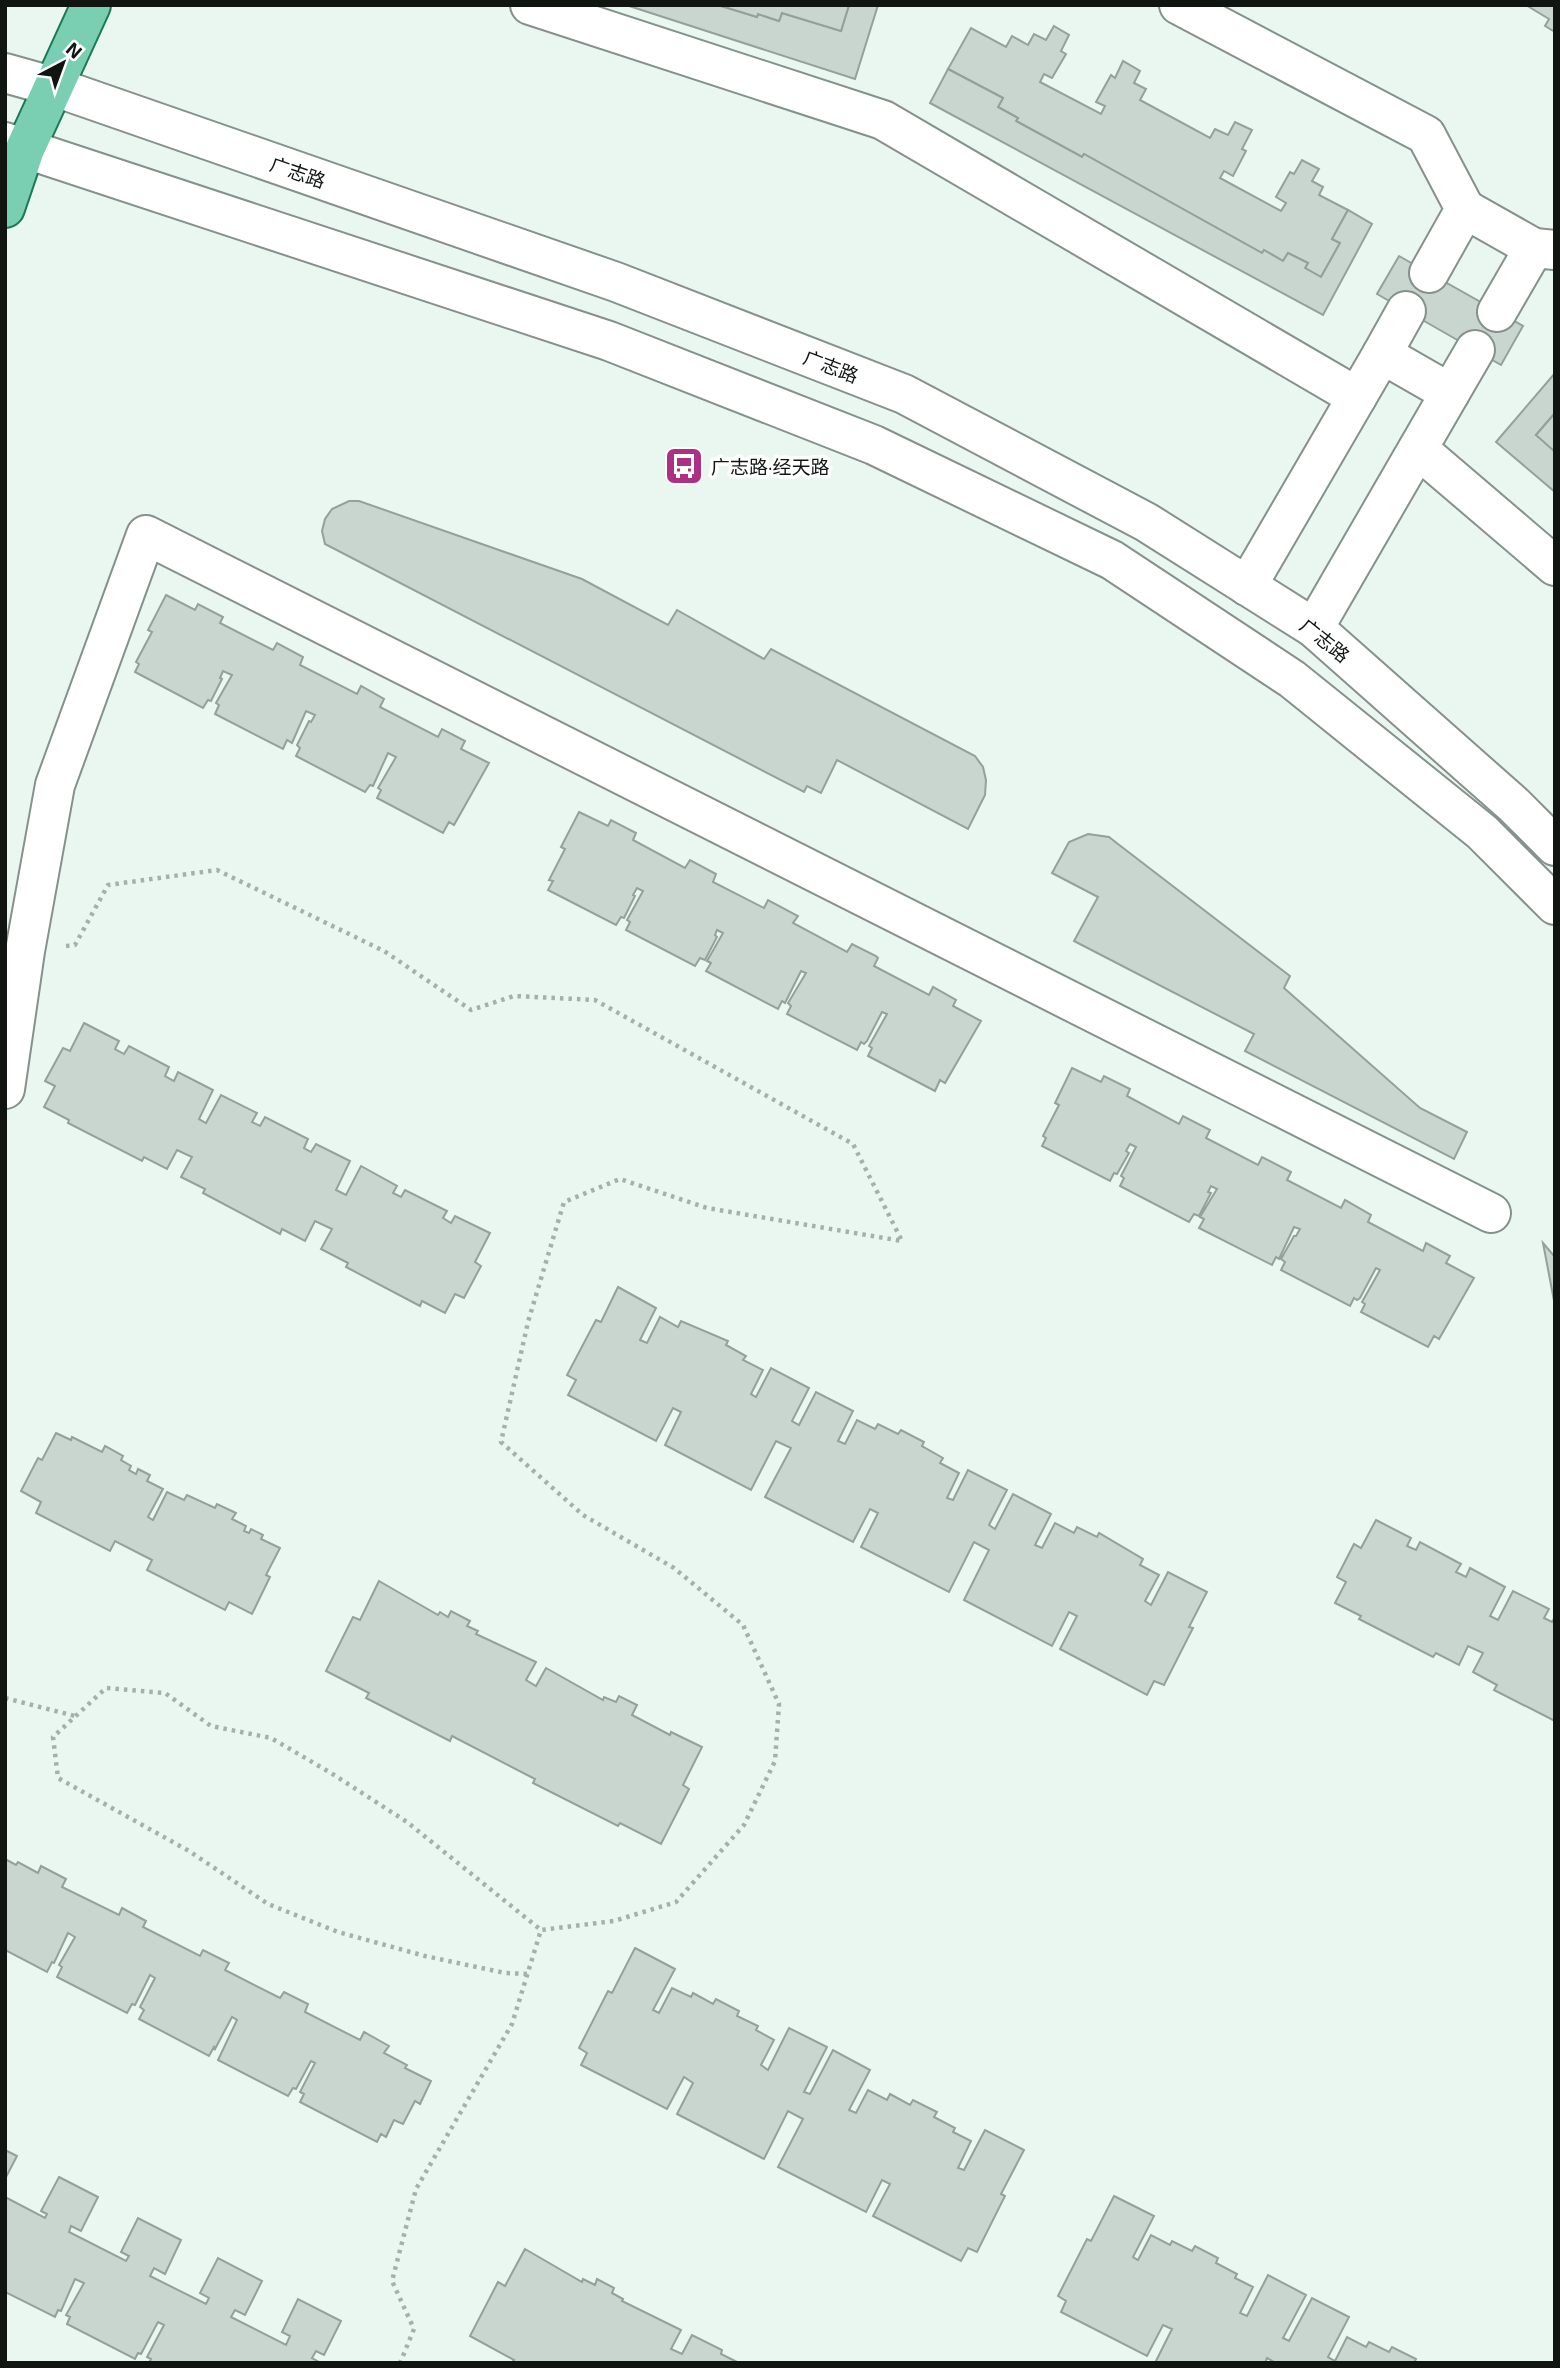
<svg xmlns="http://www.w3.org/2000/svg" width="1560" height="2368" font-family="'Exo 2','Noto Sans SC',sans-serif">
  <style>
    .building { fill: #c9d6cf; stroke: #94a09a; stroke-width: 2 }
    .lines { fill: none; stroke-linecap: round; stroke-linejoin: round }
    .minor-casing { stroke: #85918b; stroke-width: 42 }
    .major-casing { stroke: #1b7958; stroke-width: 42 }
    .path { stroke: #a6b0aa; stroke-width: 4.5; stroke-dasharray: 3.5 5; stroke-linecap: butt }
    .minor { stroke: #fff; stroke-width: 38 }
    .major { stroke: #7acfb2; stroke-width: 38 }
    .labels { text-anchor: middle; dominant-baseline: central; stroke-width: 7; stroke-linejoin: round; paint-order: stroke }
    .street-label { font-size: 19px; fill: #101512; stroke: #fff }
    .poi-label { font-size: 19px; fill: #101512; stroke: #fff; text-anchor: start }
  </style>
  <rect width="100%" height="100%" fill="#eaf7f0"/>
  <g class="building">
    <polygon points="626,5 718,5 757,17 758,14 779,21 782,13 841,31 849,5 878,5 855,79"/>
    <polygon points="718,5 849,5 841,31 782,13 779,21 758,14 757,17"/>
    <polygon points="1526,5 1555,5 1555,32 1545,26 1549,19"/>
    <polygon points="1054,26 1069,35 1061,51 1066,54 1052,78 1044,74 1040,82 1101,114 1105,106 1096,102 1111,75 1115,78 1123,61 1140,71 1134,83 1146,89 1140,100 1210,138 1215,129 1228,135 1235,122 1252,130 1242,149 1246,151 1233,176 1224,171 1220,178 1281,211 1286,203 1276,197 1290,172 1294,174 1302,160 1319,169 1312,181 1323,187 1319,195 1348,210 1332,239 1340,243 1321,277 1305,268 1308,263 1288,253 1283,261 1264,250 1262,253 1084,154 1082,157 1016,121 1018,118 998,107 1003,98 948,69 971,28 1006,47 1012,36 1028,45 1034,34 1046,40"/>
    <polygon points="948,69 1003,98 998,107 1018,118 1016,121 1082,157 1084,154 1262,253 1264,250 1283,261 1288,253 1308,263 1305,268 1321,277 1340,243 1332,239 1348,210 1372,224 1323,315 930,103"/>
    <polygon points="1399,256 1523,326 1501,365 1377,294"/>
    <polygon points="1555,373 1555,413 1536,435 1555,451 1555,492 1496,442"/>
    <polygon points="1555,413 1555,451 1554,451 1536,435"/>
    <polygon points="349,501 359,501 582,579 668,625 677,610 764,659 771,649 975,756 983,767 986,780 985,795 968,829 837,760 821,793 807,786 804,792 325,544 322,531 325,519 332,509"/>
    <polygon points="166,595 195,610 198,604 223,617 220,623 273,650 277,643 303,657 300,665 357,694 361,686 384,699 380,707 438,737 442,729 465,741 461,749 489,763 454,825 449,822 443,833 377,798 381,790 378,788 396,757 388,753 373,786 370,785 365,792 296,756 300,748 297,745 309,721 311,722 315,715 306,711 292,743 287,740 283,749 215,714 219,705 216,703 232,675 223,671 220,678 222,679 211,701 208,700 203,708 135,672 139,664 136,662 152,632 148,630"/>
    <polygon points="579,812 608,826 611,820 636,833 633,840 685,868 690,860 716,874 713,882 764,908 768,900 798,916 793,923 847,952 852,944 876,956 878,958 874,966 929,995 933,987 956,1000 953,1006 981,1021 945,1083 940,1080 935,1091 868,1056 872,1048 869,1046 887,1014 882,1012 867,1041 864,1044 861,1042 857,1050 787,1014 791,1006 788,1003 806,973 801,971 785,1003 782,1001 778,1009 706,971 711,963 707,961 723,933 717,930 715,935 717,937 705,960 700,958 695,966 626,930 630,922 627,920 643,891 637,888 633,895 635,896 624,918 621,917 616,925 548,890 553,881 549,880 565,849 561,847"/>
    <polygon points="1088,834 1109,837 1118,844 1290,976 1284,988 1420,1108 1467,1132 1454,1159 1245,1051 1254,1034 1074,941 1098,897 1052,873 1069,842"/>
    <polygon points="84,1023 119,1041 115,1049 124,1054 129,1046 169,1067 165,1076 174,1081 178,1072 213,1090 199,1119 206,1123 221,1095 257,1113 252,1122 260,1126 265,1117 308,1139 304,1148 311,1152 316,1144 350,1161 336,1190 346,1195 361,1166 397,1186 393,1193 401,1197 405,1190 447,1211 443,1218 451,1223 455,1216 490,1233 475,1262 481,1266 464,1298 455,1294 445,1313 422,1301 420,1306 346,1267 348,1263 321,1249 332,1229 315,1221 305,1241 282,1229 280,1234 203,1193 205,1189 181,1177 192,1157 177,1150 167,1169 144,1157 142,1161 68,1123 69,1120 44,1107 55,1086 45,1081 63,1048 70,1051"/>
    <polygon points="1072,1068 1101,1082 1104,1076 1130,1089 1127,1096 1179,1124 1183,1116 1210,1130 1206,1138 1258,1165 1262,1157 1291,1172 1287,1180 1341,1208 1345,1200 1371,1215 1368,1222 1423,1251 1426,1243 1450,1256 1446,1263 1474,1278 1439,1339 1434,1336 1428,1347 1361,1312 1365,1304 1362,1302 1380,1270 1376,1268 1360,1298 1357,1300 1354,1298 1350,1306 1281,1270 1285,1262 1281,1259 1294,1236 1296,1236 1300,1229 1294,1227 1279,1259 1276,1257 1272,1265 1199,1228 1204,1219 1200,1217 1217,1189 1211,1186 1208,1192 1211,1193 1199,1216 1194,1214 1189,1222 1120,1186 1124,1178 1121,1176 1136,1147 1130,1144 1126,1151 1129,1153 1117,1174 1114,1173 1110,1181 1042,1146 1046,1138 1043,1136 1059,1105 1055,1103"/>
    <polygon points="1543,1243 1555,1257 1555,1306"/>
    <polygon points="618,1287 656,1308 640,1340 647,1343 660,1317 678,1327 681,1321 728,1341 726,1345 746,1356 743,1360 763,1370 751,1394 756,1397 771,1368 809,1388 792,1421 799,1425 816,1392 853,1411 838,1441 845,1444 857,1420 875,1429 878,1424 898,1434 901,1430 924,1442 922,1446 943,1458 940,1463 959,1473 947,1498 953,1500 968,1470 1007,1490 989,1525 995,1529 1013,1494 1051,1514 1035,1545 1042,1548 1055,1523 1074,1533 1077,1527 1097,1537 1099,1533 1143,1559 1140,1565 1159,1575 1145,1601 1151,1605 1168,1572 1207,1592 1189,1627 1193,1628 1164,1685 1154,1681 1147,1695 1060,1649 1077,1616 1069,1612 1052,1646 964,1600 989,1550 974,1542 949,1592 861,1547 878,1513 870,1509 853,1542 765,1497 791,1448 776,1441 751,1490 665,1445 681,1412 673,1408 656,1441 568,1395 576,1380 567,1375 596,1320 601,1322"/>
    <polygon points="56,1433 71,1440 72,1437 102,1452 105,1446 123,1456 121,1460 131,1466 129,1470 136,1474 138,1469 150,1475 147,1481 163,1489 148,1517 153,1520 167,1492 184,1500 187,1495 215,1508 217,1504 236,1513 232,1519 246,1526 244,1531 249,1533 251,1529 263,1535 261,1539 280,1548 266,1575 270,1577 252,1614 229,1602 225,1610 147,1570 152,1560 115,1541 110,1551 36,1513 41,1502 21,1491 38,1458 42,1460"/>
    <polygon points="1376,1520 1411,1538 1407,1546 1416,1550 1420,1542 1461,1564 1456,1572 1466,1577 1470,1568 1505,1587 1490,1616 1498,1620 1513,1591 1549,1609 1544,1618 1552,1622 1555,1617 1555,1721 1494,1690 1497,1685 1473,1672 1483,1653 1468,1646 1459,1665 1436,1653 1433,1657 1359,1619 1361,1616 1335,1603 1346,1582 1337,1577 1354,1544 1361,1548"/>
    <polygon points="379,1581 438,1615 440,1612 448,1617 451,1611 470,1621 467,1626 478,1631 476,1634 536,1662 526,1680 536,1686 546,1668 603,1700 604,1697 616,1702 619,1696 637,1705 632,1715 670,1735 671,1732 702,1747 683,1785 689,1789 661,1844 620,1823 618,1826 533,1783 535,1779 452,1736 450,1741 366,1698 369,1693 326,1671 353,1617 360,1620"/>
    <polygon points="5,1859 16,1865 18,1862 38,1873 41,1866 66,1879 62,1887 119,1915 122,1908 146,1921 143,1927 200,1956 203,1950 229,1963 225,1970 280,1998 284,1992 308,2004 305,2012 360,2040 364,2032 389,2046 384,2053 407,2065 405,2068 431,2081 420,2104 415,2101 403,2124 394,2120 386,2137 381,2134 377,2142 300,2102 304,2094 300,2092 315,2063 311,2061 296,2089 293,2088 288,2096 218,2060 237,2020 232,2017 215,2049 214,2047 209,2056 139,2019 144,2010 140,2007 155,1978 150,1975 135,2005 132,2004 127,2013 57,1977 62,1967 59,1965 75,1937 68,1933 54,1963 52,1962 47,1972 5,1950"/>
    <polygon points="635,1948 675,1969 653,2010 659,2013 672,1988 691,1997 693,1993 713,2004 716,1999 739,2011 737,2016 758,2026 756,2030 774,2040 761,2065 768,2070 789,2028 827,2047 804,2092 810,2094 833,2050 870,2070 849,2110 856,2113 868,2090 887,2100 890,2094 910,2105 913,2100 937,2112 934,2117 955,2128 953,2132 971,2141 958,2168 964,2170 985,2130 1024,2150 1001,2194 1005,2196 977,2252 968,2248 961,2261 873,2216 890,2184 882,2180 866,2212 778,2167 803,2119 788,2111 764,2159 677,2114 693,2083 684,2077 667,2109 581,2065 587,2053 579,2048 608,1991 612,1993"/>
    <polygon points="5,2150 17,2156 5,2179"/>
    <polygon points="59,2177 98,2197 81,2231 71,2226 69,2232 126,2261 129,2256 121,2252 138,2218 181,2240 165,2274 154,2268 150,2276 206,2304 209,2298 200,2293 218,2258 262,2281 245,2315 235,2310 231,2317 286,2345 290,2336 282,2332 298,2299 341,2321 324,2355 316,2351 312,2358 321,2363 149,2363 151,2359 147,2357 164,2325 158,2322 141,2354 138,2353 135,2359 67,2324 70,2317 66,2315 84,2283 75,2279 61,2311 58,2310 55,2317 5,2292 5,2197 45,2218 47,2214 41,2211"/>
    <polygon points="1114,2196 1154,2216 1133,2257 1138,2260 1151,2235 1170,2245 1172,2241 1192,2251 1195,2246 1218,2258 1216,2263 1237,2274 1235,2278 1253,2287 1240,2313 1247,2316 1268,2275 1306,2295 1283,2338 1289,2341 1312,2298 1349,2317 1328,2357 1335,2361 1347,2337 1366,2347 1369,2342 1389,2352 1392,2347 1416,2359 1414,2363 1276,2363 1267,2358 1265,2363 1159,2363 1156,2361 1172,2329 1163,2325 1147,2356 1061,2312 1066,2301 1058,2296 1087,2239 1091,2241"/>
    <polygon points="525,2249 582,2282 583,2279 595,2285 597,2279 614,2288 612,2293 623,2299 622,2301 681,2330 671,2349 682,2354 692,2335 722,2350 721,2354 739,2363 512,2362 514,2360 470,2336 498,2282 505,2286"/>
  </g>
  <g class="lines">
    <defs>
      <g id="minor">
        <polyline points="530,5 883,120 1357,397"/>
        <polyline points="1179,5 1426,135 1465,209 1429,273"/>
        <polyline points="5,73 55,87 616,282 904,394 1146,522 1314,628 1514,805 1555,846"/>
        <polyline points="5,142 609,341 874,445 1112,560 1292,679 1482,832 1555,905"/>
        <polyline points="1465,209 1534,248"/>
        <polyline points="1497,312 1534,248 1555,250"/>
        <polyline points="1382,354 1406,311"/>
        <polyline points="1450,393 1475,350"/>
        <polyline points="1418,449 1555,566"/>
        <polyline points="1247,586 1382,354 1450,393 1314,628"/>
        <polyline points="5,1089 25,951 55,785 146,535 1491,1213"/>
      </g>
      <polyline id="major" points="5,208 25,149 91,5"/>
    </defs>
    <use href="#minor" class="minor-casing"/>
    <use href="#major" class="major-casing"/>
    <g class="path">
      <polyline points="66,946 75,945 108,885 217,870 384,951 471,1010 514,996 595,1000 853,1144 902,1241 707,1208 620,1179 564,1202 528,1322 501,1442 583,1515 674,1568 743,1625 779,1704 775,1761 744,1825 676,1902 614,1921 541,1930 512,2024 416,2189 392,2281 414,2329 400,2363"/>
      <polyline points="5,1698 75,1716"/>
      <polyline points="527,1974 505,1973 425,1956 338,1932 268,1904 189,1851 58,1778 53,1737 106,1688 165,1693 211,1726 271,1738 331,1773 407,1822 541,1930"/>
    </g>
    <use href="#minor" class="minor"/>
    <use href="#major" class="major"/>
  </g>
  <defs>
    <symbol id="bus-square" viewBox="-11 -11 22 22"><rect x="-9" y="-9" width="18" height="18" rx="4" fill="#ac3184" stroke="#fff"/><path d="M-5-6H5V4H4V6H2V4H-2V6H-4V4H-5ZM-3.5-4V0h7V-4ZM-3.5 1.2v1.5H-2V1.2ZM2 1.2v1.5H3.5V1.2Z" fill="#fff"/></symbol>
  </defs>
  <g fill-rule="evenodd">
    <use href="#bus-square" x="662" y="444" width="44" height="44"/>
  </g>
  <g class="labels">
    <g class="street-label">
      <text transform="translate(298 172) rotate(19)">广志路</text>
      <text transform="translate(831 366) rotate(21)">广志路</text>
      <text transform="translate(1325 640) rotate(39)">广志路</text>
    </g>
    <g class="poi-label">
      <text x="711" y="466">广志路·经天路</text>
    </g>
  </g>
  <rect width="1560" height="2368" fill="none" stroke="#101512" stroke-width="14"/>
  <g transform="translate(63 63) rotate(41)" stroke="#ffffff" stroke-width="5" paint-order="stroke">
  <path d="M0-5L12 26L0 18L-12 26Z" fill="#101512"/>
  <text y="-10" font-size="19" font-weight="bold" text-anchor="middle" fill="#101512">N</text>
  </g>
</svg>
